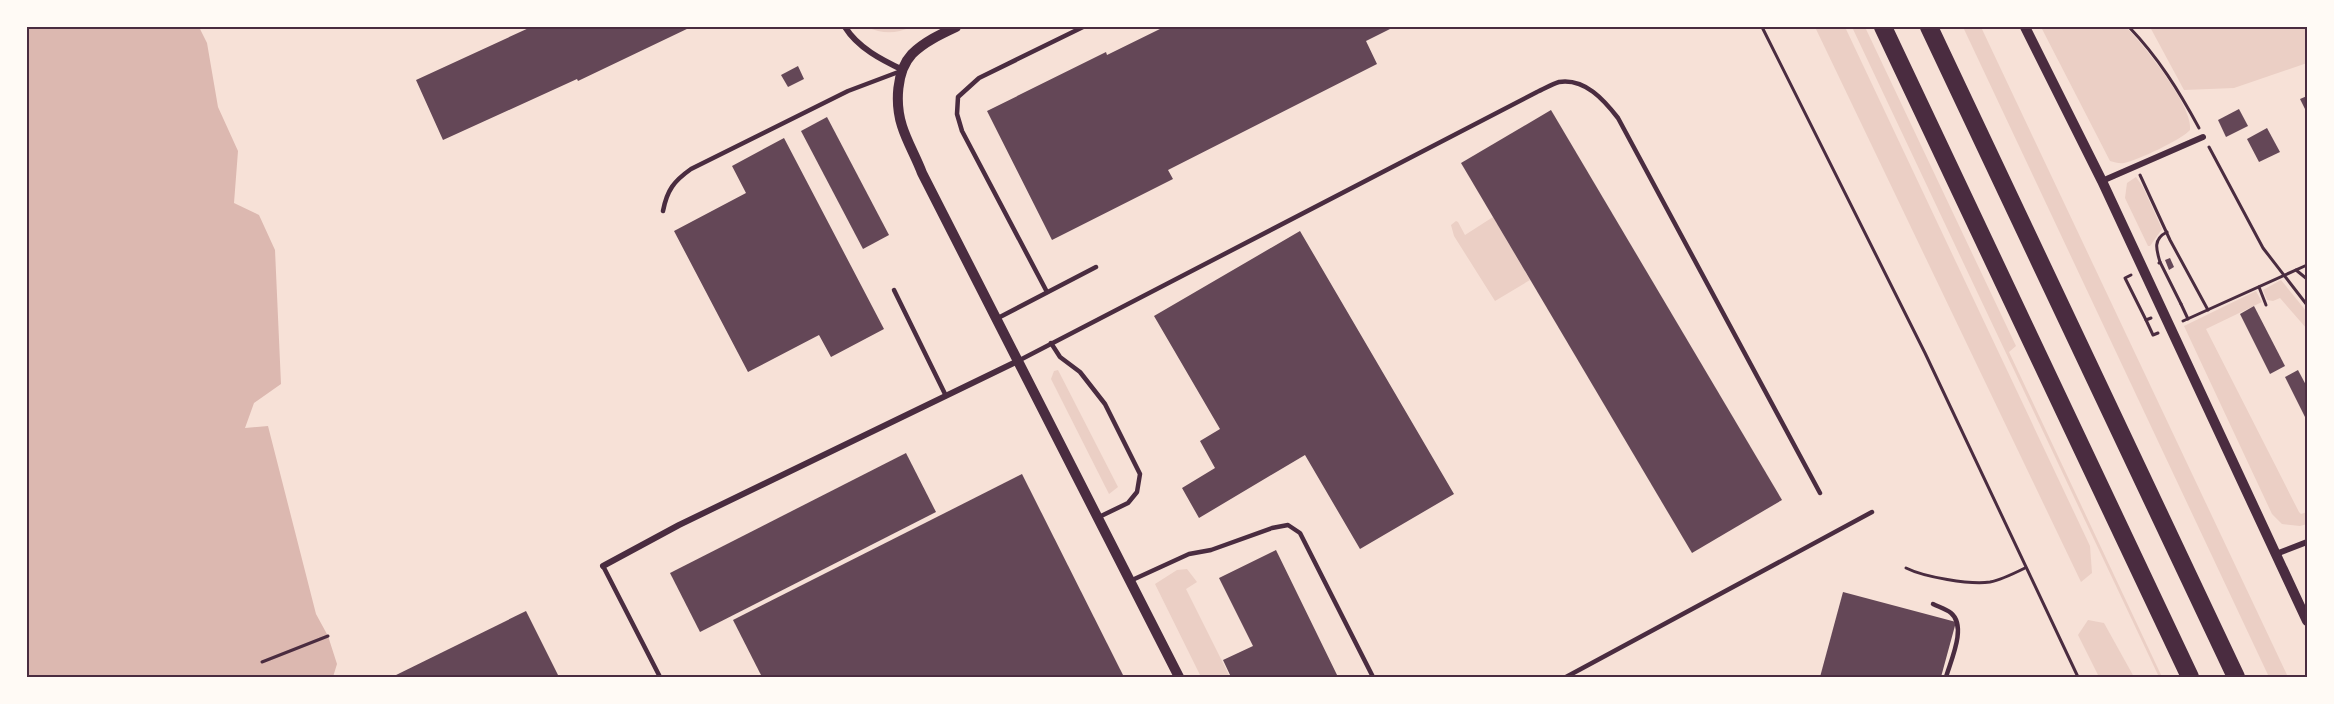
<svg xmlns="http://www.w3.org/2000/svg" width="2334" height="704" font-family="'PT Sans',sans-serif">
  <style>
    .green { fill: #ebcfc5 }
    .water { fill: #dcb8b0 }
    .building { fill: #644757 }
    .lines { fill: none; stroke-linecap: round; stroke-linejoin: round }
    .path { stroke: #4a2c40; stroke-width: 3 }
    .service { stroke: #4a2c40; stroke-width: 4.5 }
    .minor { stroke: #4a2c40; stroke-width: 6 }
    .tertiary { stroke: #4a2c40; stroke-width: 10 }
    .motorway { stroke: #4a2c40; stroke-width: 18 }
    .neatline { fill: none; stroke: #4a2c40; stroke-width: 2 }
  </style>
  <rect width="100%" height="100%" fill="#f7e1d7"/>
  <g class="green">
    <path d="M 867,27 L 911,27 C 896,34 882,34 867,27 Z"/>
    <polygon points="1815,27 1845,27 2090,546 2092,573 2081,582"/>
    <polygon points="1852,27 1865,27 2016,346 2009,352 2162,677 2159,677"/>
    <polygon points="1963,27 1981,27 2288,677 2269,677"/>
    <path d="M 2041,27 L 2126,27 C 2143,44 2194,107 2190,130 C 2181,140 2138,160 2124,163 C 2119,164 2115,162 2110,161 Z"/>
    <polygon points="2150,27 2307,27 2307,63 2234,88 2184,90"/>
    <polygon points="2136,177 2143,187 2162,229 2150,246 2148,246 2125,198 2127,183"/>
    <polygon points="1493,217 1530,280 1495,301 1454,236 1451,225 1456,221 1458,222 1465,235"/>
    <polygon points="2281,280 2307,312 2307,329 2280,298 2273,301 2267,300 2263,290"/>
    <polygon points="2256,291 2262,302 2206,329 2299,512 2301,514 2307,512 2307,524 2300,526 2282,524 2272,514 2184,326"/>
    <polygon points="1058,370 1118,487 1109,494 1051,379 1054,371"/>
    <polygon points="1187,569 1197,582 1186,589 1230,677 1201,677 1155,584 1177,570"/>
    <polygon points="2088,620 2104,623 2134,677 2099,677 2078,635"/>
  </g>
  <polygon class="water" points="27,27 199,27 207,43 218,107 238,151 234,203 259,215 275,250 281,384 254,403 245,428 268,426 316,614 328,636 337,664 333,677 27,677"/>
  <g class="building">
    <polygon points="531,27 691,27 578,81 577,79 443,140 416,80"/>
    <polygon points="1164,27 1394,27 1366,41 1377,64 1168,170 1173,179 1052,240 987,111 1106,52 1107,55"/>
    <polygon points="798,66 804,79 788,87 781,75"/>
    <polygon points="2307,96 2307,108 2305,109 2300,99"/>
    <polygon points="2239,109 2248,126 2226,137 2218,120"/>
    <polygon points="1551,110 1782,500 1692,553 1461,163"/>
    <polygon points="827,117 889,235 863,249 801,131"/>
    <polygon points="2267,128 2280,152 2259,162 2247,139"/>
    <polygon points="784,138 884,329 831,357 819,335 748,372 674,231 746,193 732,166"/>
    <polygon points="1300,231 1454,494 1360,549 1305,455 1199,518 1182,488 1215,468 1200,441 1220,429 1154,316"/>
    <polygon points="2170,258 2174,267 2169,270 2165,260"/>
    <polygon points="2254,306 2285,366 2270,374 2240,314"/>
    <polygon points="2298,370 2307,387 2307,421 2285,377"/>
    <polygon points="906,453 936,512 700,632 670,573"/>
    <polygon points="1022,474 1124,677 762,677 733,620"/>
    <polygon points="1276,550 1338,677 1231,677 1223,660 1253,646 1219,578"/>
    <polygon points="1843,592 1956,622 1941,677 1820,677"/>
    <polygon points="526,611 559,677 392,677"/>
  </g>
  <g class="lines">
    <g class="path">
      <polyline points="1762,27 1925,353 2078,677"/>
      <path d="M 2129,27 C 2158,57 2179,91 2199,128"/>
      <polyline points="2209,147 2263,248 2307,305"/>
      <polyline points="2140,175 2170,240 2208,310"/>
      <polyline points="2160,262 2181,304"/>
      <path d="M 2159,263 L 2160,262 C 2156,249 2153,239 2167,232"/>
      <polyline points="2296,270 2307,279"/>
      <polyline points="2131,275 2125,278 2146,320"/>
      <polyline points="2259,287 2266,305"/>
      <polyline points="2181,304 2188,319"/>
      <polyline points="2151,318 2146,320 2153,335 2158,333"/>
      <polyline points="2183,321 2307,265"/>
      <path d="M 1906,568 C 1924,577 1970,585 1990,582 C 2001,580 2015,573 2025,568"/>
      <polyline points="262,662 328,636"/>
    </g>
    <g class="service">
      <path d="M 663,211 C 667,190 674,181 691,169 L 848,91 L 901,71"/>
      <polyline points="894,290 946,396"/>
      <polyline points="1047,292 962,131 957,114 958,97 979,78 1083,27"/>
      <polyline points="998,318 1096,267"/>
      <polyline points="1051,343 1060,357 1080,372 1105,404 1140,474 1137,492 1128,503 1099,517"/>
      <path d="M 1018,361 L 1537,92 C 1544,89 1552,84 1559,82 C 1585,78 1604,100 1618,118 L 1820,493"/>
      <polyline points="603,566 660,677"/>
      <polyline points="1130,581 1189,554 1211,550 1272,528 1288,525 1300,533 1373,677"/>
      <path d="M 1933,604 C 1939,607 1946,609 1951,613 C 1967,626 1951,660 1946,677"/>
      <polyline points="1566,677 1872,512"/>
    </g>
    <g class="minor">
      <path d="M 845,27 C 858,48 882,60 903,70"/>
      <polyline points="2102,181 2203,137"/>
      <polyline points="2276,554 2307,542"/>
      <polyline points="603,566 679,525 1018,361"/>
    </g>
    <g class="tertiary">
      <path d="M 956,27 C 941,34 924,42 912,54 C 896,71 895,104 902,126 C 907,142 916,157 922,173 L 1179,677"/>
      <polyline points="2025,27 2102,181 2307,621"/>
    </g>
    <g class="motorway">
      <polyline points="1883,27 2190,677"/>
      <polyline points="1929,27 2236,677"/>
    </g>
  </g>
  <rect width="2334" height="704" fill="none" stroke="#fffaf5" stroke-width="57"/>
  <rect x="28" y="28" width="2278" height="648" class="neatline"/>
</svg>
